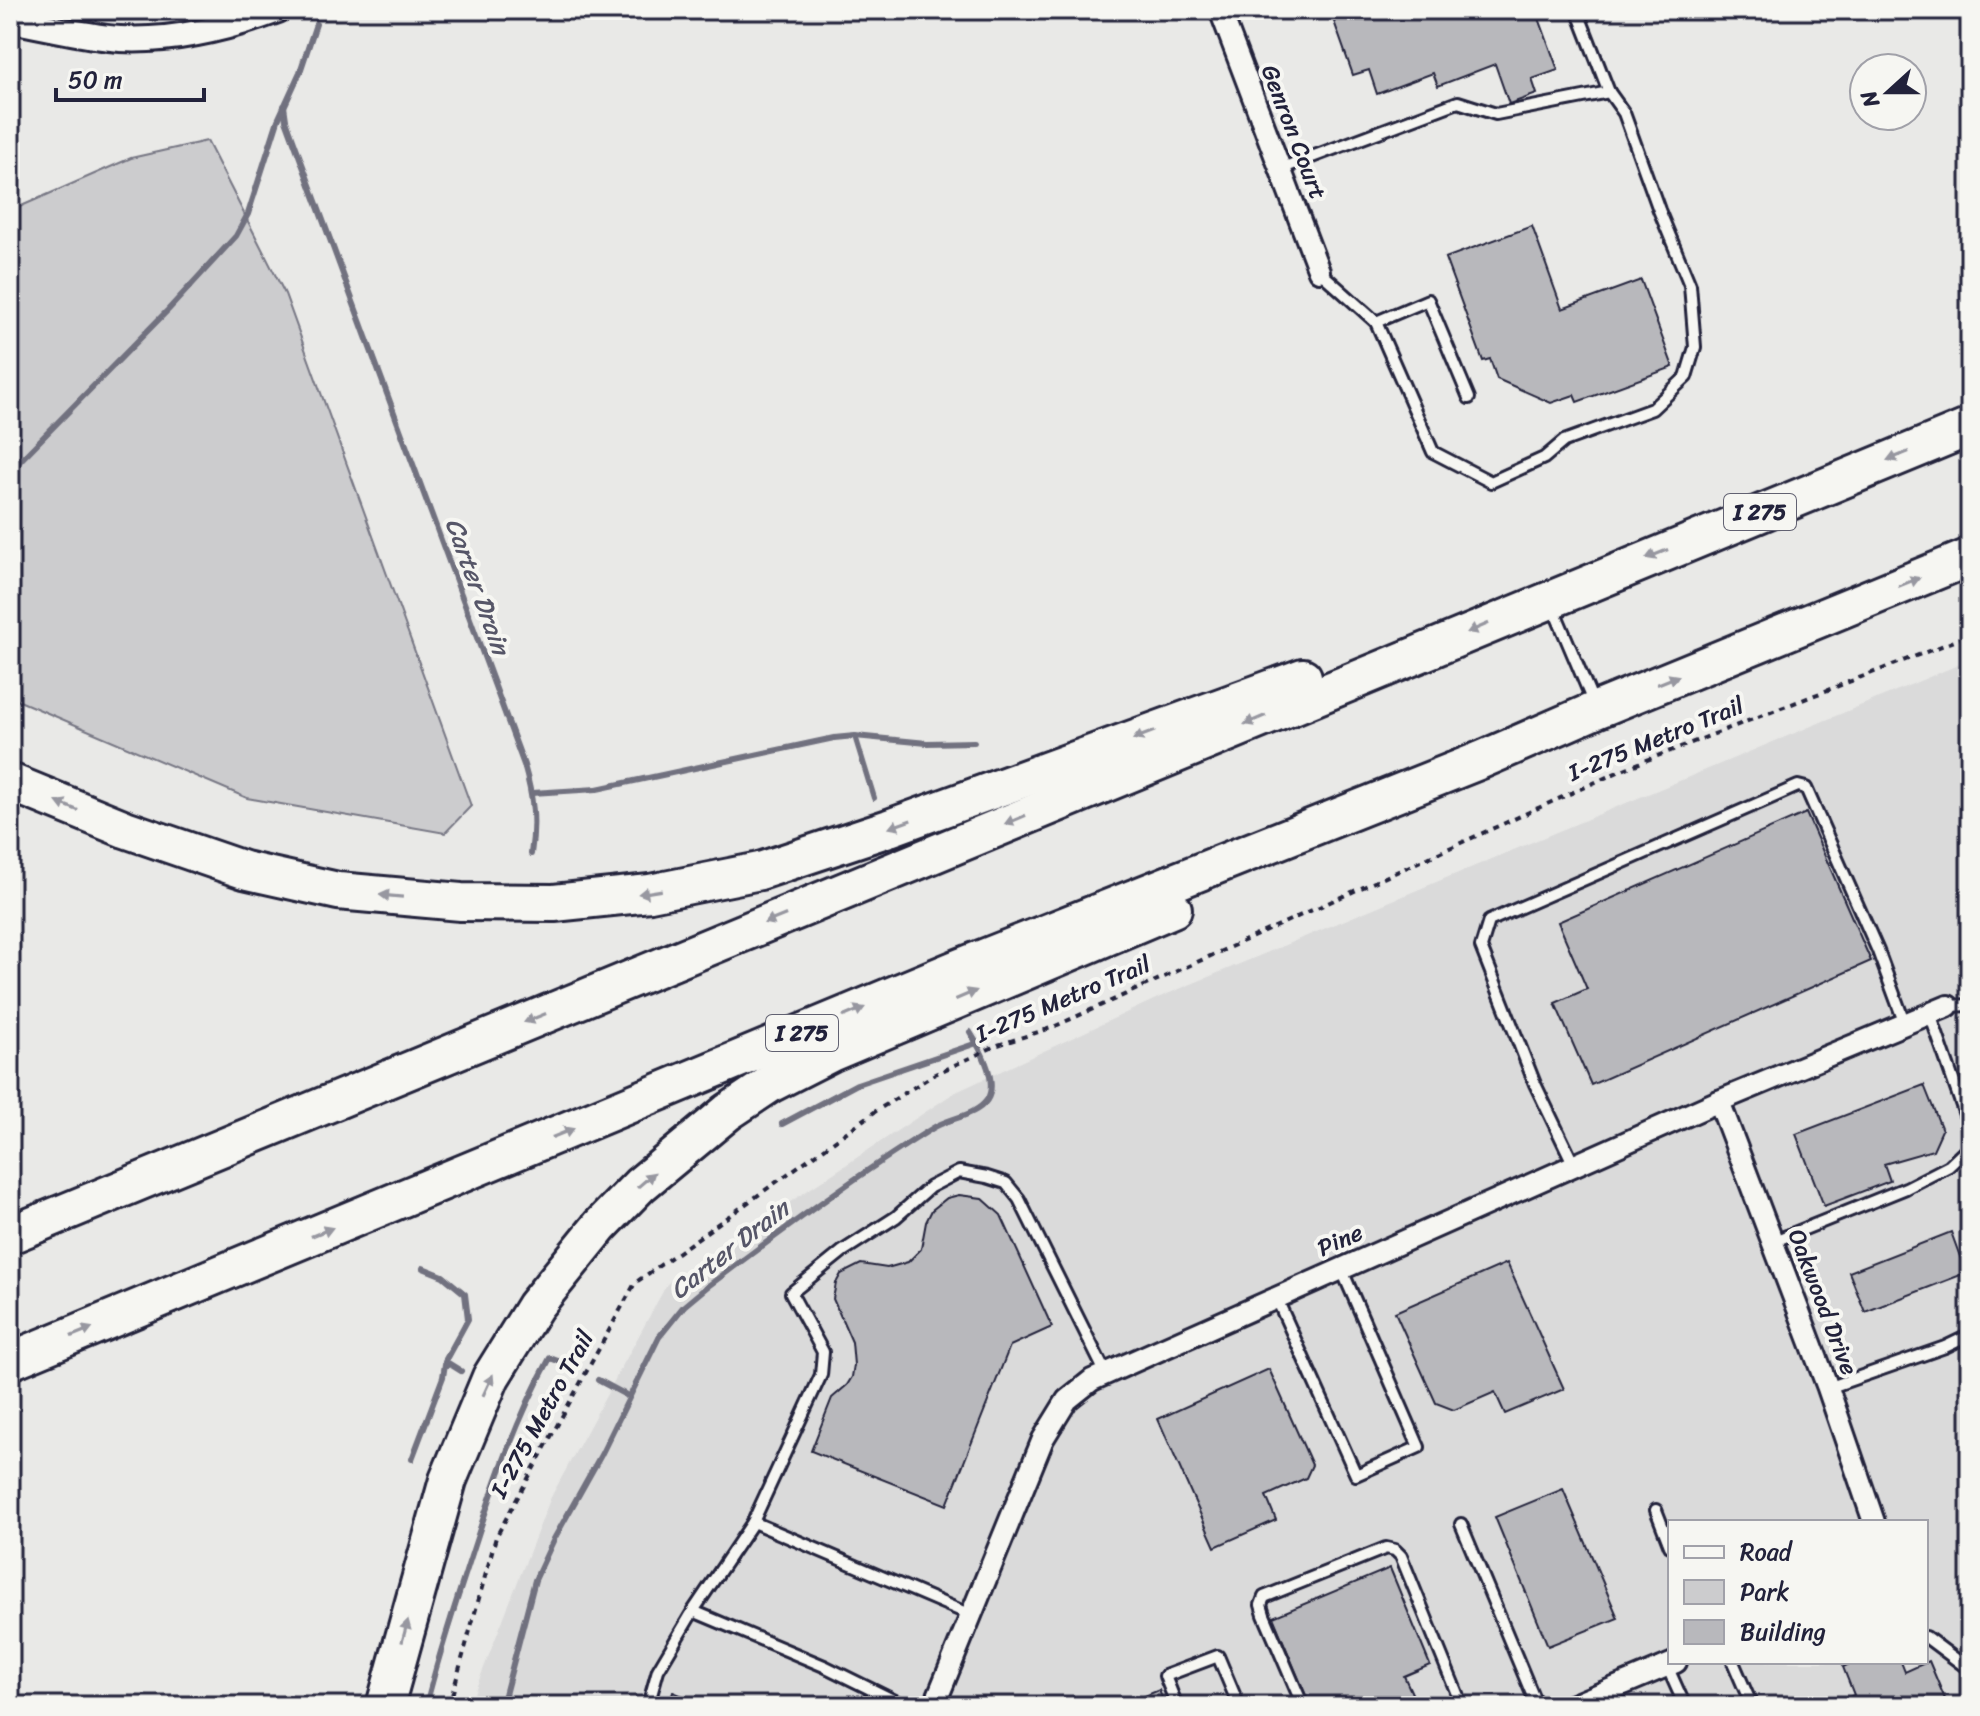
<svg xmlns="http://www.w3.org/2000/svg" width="1980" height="1716" font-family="Sriracha,sans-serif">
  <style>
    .built { fill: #dadada; fill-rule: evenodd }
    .green { fill: #ccccce; stroke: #777784; stroke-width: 2 }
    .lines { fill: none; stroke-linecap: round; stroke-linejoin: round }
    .stream { stroke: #71717f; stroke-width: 6 }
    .building { fill: #b8b8bc; stroke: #22223b; stroke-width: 2 }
    .service-casing { stroke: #22223b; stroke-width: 16 }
    .minor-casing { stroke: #22223b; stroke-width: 26 }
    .tertiary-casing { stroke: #22223b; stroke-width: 30 }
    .motorway-casing { stroke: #22223b; stroke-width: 42 }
    .path { stroke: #22223b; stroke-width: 4; stroke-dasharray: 6 6; stroke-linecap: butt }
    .service { stroke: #f6f6f2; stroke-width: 10 }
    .minor { stroke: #f6f6f2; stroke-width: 20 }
    .tertiary { stroke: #f6f6f2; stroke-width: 24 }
    .motorway { stroke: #f6f6f2; stroke-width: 36 }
    .oneway { fill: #9797a0 }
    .labels { text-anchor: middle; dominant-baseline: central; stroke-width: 8; stroke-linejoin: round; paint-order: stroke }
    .shield { fill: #f6f6f2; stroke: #626272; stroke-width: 2 }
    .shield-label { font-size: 22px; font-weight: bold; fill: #22223b }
    .street-label { font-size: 24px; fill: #22223b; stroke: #f6f6f2 }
    .water-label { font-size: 26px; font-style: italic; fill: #565668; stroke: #f6f6f2 }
  </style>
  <rect width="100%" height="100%" fill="#e9e9e7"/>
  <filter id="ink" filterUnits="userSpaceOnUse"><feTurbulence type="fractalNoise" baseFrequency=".0125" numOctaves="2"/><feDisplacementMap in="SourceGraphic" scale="16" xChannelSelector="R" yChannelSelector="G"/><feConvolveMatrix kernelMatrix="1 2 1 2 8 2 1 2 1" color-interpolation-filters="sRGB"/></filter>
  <g filter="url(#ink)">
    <path class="built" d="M 1970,660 L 1970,1706 L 469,1706 L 551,1497 L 667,1284 L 954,1093 L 1160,997 ZM 1670,1522 L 1926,1522 L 1926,1662 L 1670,1662 Z"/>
    <g class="green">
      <path d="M 26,10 L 218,10 C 154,22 90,24 26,10 Z"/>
      <polygon points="207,141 285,294 471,806 445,833 247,798 10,697 10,211 131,158"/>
    </g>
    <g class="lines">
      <g class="stream">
        <path d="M 284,106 L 286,120 L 524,765 C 533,796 536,821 531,854"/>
        <polyline points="10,471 168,310 236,236 248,214 278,120 300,72 316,24"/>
        <polyline points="855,736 874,798"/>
        <polyline points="532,793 597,789 834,738 855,736 927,743 974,742"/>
        <polyline points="782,1124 857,1084 977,1043"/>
        <polyline points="423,1268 443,1276 465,1294 468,1319 445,1361 461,1371"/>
        <polyline points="598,1380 628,1396"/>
        <polyline points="412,1459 443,1377 445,1364 448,1365"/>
        <path d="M 426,1706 C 439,1652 457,1600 474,1547 C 495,1482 517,1418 550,1358 L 574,1367"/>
        <path d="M 502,1706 L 535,1580 L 554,1539 L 601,1455 L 659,1337 L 684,1306 L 708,1286 C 782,1231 855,1176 933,1128 C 949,1118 976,1116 987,1100 C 999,1081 980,1048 970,1032"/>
      </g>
    </g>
    <g class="building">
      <polygon points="1330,10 1536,10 1558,70 1532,79 1537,94 1509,104 1495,64 1438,86 1433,73 1377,94 1369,70 1353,75"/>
      <polygon points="1532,226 1562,309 1641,280 1673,367 1577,402 1574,395 1551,403 1497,379 1490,359 1483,361 1445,258"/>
      <polygon points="1806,813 1871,961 1591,1085 1555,1003 1587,989 1558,922"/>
      <polygon points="1924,1085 1942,1130 1933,1150 1884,1164 1890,1181 1824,1206 1796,1134"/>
      <polygon points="959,1195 982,1198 1001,1215 1052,1327 1010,1346 947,1505 811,1451 832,1398 847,1385 852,1377 854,1365 852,1342 833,1299 836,1283 841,1274 861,1264 887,1268 908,1262 921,1249 926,1222 932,1210 947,1198"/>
      <polygon points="1951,1232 1966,1273 1865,1312 1849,1272"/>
      <polygon points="1507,1263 1564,1389 1505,1414 1495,1392 1454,1410 1436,1403 1395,1312"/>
      <polygon points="1269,1369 1312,1465 1306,1478 1266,1496 1276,1520 1215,1547 1158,1419"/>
      <polygon points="1563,1489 1618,1618 1548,1646 1495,1517"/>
      <polygon points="1390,1568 1430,1665 1404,1676 1415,1700 1401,1706 1310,1706 1273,1617"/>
      <polygon points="1929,1661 1948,1706 1829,1706 1854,1695 1843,1667 1853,1662 1901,1662 1905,1672"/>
      <polygon points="1159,1690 1165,1706 1121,1706"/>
      <polygon points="673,1692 707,1706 669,1706"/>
    </g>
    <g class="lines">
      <defs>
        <g id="service">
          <polyline points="1577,10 1609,92"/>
          <polyline points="1280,169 1458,102 1496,114 1609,92 1624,113 1659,210 1690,285 1695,347 1686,377 1652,409 1564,441 1544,458 1491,482 1433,452 1376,322 1319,271"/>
          <polyline points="1376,322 1428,300 1469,398"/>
          <polyline points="1552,605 1594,704"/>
          <polyline points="1948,1006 1970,1005"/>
          <polyline points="1930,1014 1970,1129"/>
          <polyline points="1574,1165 1535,1084 1481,947 1489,921 1798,786 1806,788 1878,951 1905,1024"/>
          <polyline points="1772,1242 1906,1188 1949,1166 1970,1146"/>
          <polyline points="1276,1297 1356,1475 1419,1447 1341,1268"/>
          <polyline points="1828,1388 1945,1347 1970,1335"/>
          <polyline points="1656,1510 1670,1546"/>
          <polyline points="1461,1524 1537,1706"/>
          <polyline points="693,1611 753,1522"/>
          <polyline points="971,1615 753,1522 821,1375 823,1352 791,1293 843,1251 896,1217 930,1187 959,1172 987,1177 1006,1183 1019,1199 1105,1372"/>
          <polyline points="1926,1637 1970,1670"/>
          <polyline points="1733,1662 1752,1706"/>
          <polyline points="1667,1666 1685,1706"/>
          <polyline points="648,1706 658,1670 693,1611 824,1666 905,1706"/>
          <polyline points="1177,1706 1165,1676 1218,1656 1239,1706"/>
          <polyline points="1303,1706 1264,1615 1261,1605 1264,1597 1386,1548 1395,1550 1401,1556 1462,1706"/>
        </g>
        <g id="minor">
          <polyline points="1220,10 1319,271"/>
          <polyline points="1719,1101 1828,1388 1874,1522"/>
          <polyline points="934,1706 1043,1439 1067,1400 1092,1380 1719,1101 1948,1006"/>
          <polyline points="1571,1706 1676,1662"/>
        </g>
        <path id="tertiary" d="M 10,20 C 45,26 85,37 120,39 C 173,42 229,28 278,10"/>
        <g id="motorway">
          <polyline points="10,782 125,829 244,870 338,891 461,902 554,903 650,893 760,871 889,828 1303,677"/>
          <polyline points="10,1235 1970,427"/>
          <polyline points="10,1361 961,967 1481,760 1596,710 1970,557"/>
          <polyline points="385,1706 448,1480 491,1377 535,1306 600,1226 640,1185 728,1112 770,1084 831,1053 1173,909"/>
        </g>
      </defs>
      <use href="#service" class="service-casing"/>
      <use href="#minor" class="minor-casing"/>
      <use href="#tertiary" class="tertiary-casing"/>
      <use href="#motorway" class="motorway-casing"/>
      <polyline class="path" points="449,1706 496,1537 635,1283 876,1111 935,1074 998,1045 1051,1028 1629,767 1970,635"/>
      <use href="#service" class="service"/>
      <use href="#minor" class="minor"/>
      <use href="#tertiary" class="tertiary"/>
      <use href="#motorway" class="motorway"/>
    </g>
    <defs><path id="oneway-solid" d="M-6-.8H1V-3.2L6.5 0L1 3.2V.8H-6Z" transform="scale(2)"/></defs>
    <g class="oneway">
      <use href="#oneway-solid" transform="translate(1898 456) rotate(158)"/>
      <use href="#oneway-solid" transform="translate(1657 554) rotate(158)"/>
      <use href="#oneway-solid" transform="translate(1909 582) rotate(-22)"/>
      <use href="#oneway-solid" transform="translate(1478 628) rotate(157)"/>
      <use href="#oneway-solid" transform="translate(1668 680) rotate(-22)"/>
      <use href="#oneway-solid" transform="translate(1255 720) rotate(157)"/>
      <use href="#oneway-solid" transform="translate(1144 735) rotate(159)"/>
      <use href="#oneway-solid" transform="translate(67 806) rotate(-158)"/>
      <use href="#oneway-solid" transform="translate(1015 820) rotate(157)"/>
      <use href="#oneway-solid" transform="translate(900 824) rotate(160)"/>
      <use href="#oneway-solid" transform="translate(650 892) rotate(171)"/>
      <use href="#oneway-solid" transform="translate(391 896) rotate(-175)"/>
      <use href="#oneway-solid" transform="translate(775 919) rotate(158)"/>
      <use href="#oneway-solid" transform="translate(966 995) rotate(-23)"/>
      <use href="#oneway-solid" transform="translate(854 1012) rotate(-23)"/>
      <use href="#oneway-solid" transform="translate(535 1018) rotate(158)"/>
      <use href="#oneway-solid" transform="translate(563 1133) rotate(-22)"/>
      <use href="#oneway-solid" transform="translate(646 1180) rotate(-41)"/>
      <use href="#oneway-solid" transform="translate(322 1232) rotate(-22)"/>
      <use href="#oneway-solid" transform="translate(82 1332) rotate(-22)"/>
      <use href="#oneway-solid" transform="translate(488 1385) rotate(-65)"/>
      <use href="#oneway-solid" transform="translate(405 1631) rotate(-75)"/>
    </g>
  </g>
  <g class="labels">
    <g class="shield">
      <rect x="1724" y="494" width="72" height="36" rx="6"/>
      <rect x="766" y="1015" width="72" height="36" rx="6"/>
    </g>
    <g class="shield-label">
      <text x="1760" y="512">I 275</text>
      <text x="802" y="1033">I 275</text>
    </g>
    <g class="street-label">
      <text transform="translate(1294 132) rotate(69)">Genron Court</text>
      <text transform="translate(1656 739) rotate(-22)">I-275 Metro Trail</text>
      <text transform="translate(1063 999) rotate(-23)">I-275 Metro Trail</text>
      <text transform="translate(1340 1240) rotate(-24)">Pine</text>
      <text transform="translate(1823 1302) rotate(69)">Oakwood Drive</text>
      <text transform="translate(542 1414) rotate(-61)">I-275 Metro Trail</text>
    </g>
    <g class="water-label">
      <text transform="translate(478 586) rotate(70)">Carter Drain</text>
      <text transform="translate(729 1249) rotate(-38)">Carter Drain</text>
    </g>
  </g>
  <rect width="1980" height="1716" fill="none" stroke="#f6f6f2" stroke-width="40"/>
  <rect x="20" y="20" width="1940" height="1676" fill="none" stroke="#22223b" stroke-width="3" filter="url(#ink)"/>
  <rect x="1668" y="1520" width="260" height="144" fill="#f6f6f2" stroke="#a1a1a9" stroke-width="2"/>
  <rect x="1684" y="1546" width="40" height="12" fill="#f6f6f2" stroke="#a1a1a9" stroke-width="2"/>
  <text x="1740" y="1560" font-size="24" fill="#22223b">Road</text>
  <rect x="1684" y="1580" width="40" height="24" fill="#ccccce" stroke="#a1a1a9" stroke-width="2"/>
  <text x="1740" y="1600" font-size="24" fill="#22223b">Park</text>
  <rect x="1684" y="1620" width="40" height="24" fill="#b8b8bc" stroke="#a1a1a9" stroke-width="2"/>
  <text x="1740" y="1640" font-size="24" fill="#22223b">Building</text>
  <g transform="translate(1888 92) rotate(249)"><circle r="38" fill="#f6f6f2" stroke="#a1a1a9" stroke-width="2"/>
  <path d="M0-6L14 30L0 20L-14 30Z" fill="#22223b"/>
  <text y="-12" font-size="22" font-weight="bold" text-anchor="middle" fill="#22223b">N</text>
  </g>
  <path d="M56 88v12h148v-12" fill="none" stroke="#22223b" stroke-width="4"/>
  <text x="68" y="88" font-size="24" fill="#22223b" stroke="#f6f6f2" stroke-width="6" paint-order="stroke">50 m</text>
</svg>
